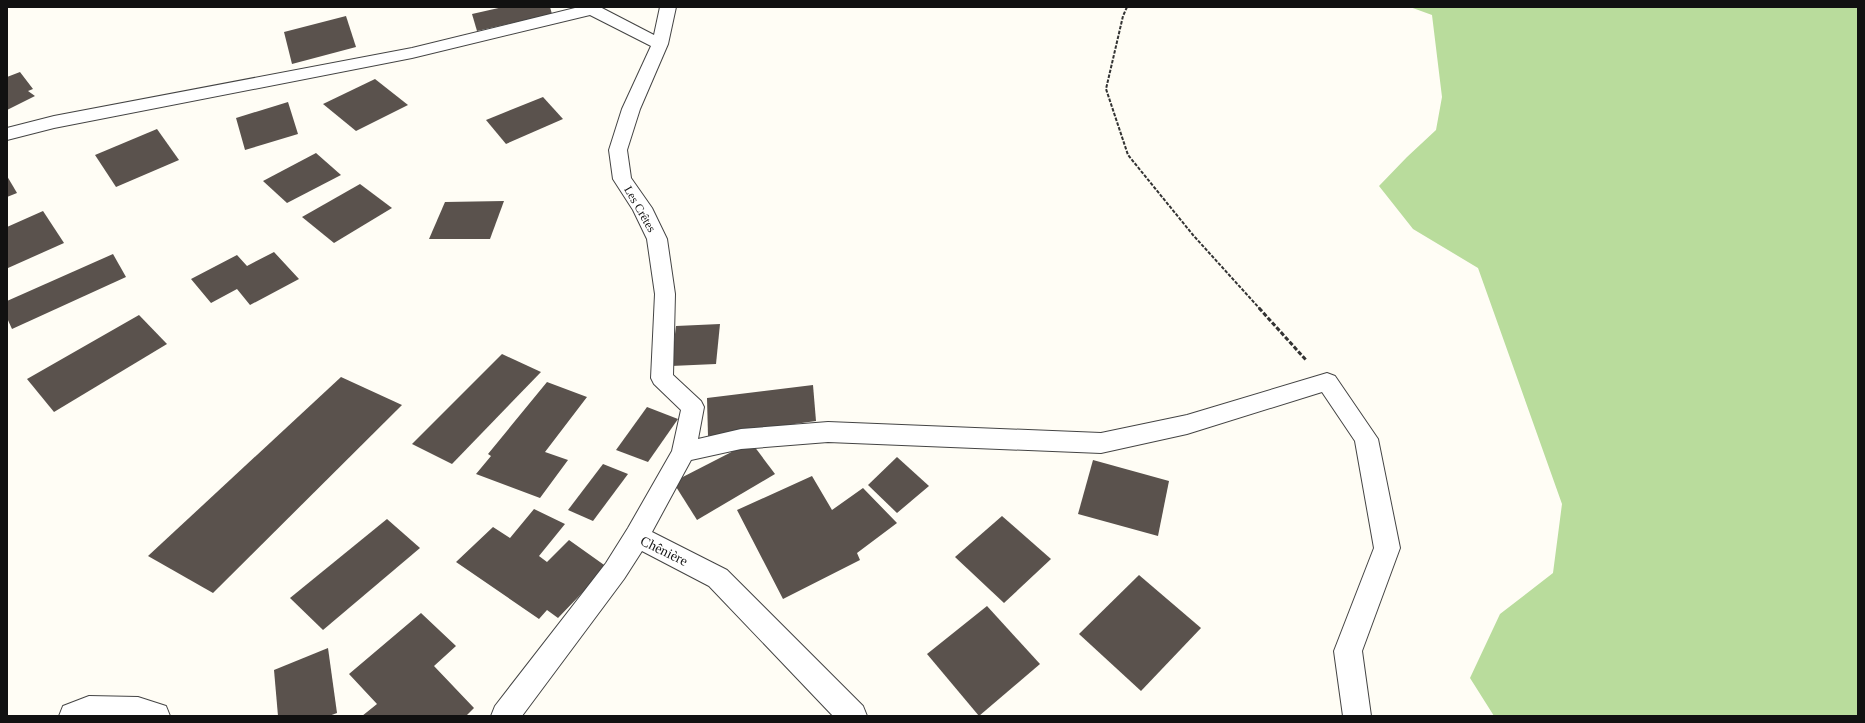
<svg xmlns="http://www.w3.org/2000/svg" width="1865" height="723" font-family="Georgia,serif">
  <style>
    .forest { fill: #b9dc9c }
    .building { fill: #5a524d }
    .lines { fill: none; stroke-linecap: round; stroke-linejoin: round }
    .minor-casing { stroke: #444; stroke-width: 2 }
    .path-far1 { stroke: #333; stroke-width: 2; stroke-dasharray: 3.5 1.5; stroke-linecap: butt }
    .path { stroke: #333; stroke-width: 3; stroke-dasharray: 4.5 2; stroke-linecap: butt }
    .minor { fill: #fff; fill-rule: evenodd }
    .labels { text-anchor: middle; dominant-baseline: central; stroke-width: 4; stroke-linejoin: round; paint-order: stroke }
    .street-label { font-size: 12px; fill: #111; stroke: #fff }
    .near-street-label { font-size: 14px; fill: #111; stroke: #fff }
  </style>
  <rect width="100%" height="100%" fill="#fffdf5"/>
  <polygon class="forest" points="1410,7 1858,7 1858,716 1494,716 1470,678 1500,614 1553,573 1562,504 1478,268 1413,229 1379,186 1407,157 1436,130 1442,97 1432,15"/>
  <g class="building">
    <polygon points="503,7 550,7 552,14 477,31 472,14"/>
    <polygon points="346,16 356,47 292,64 284,32"/>
    <polygon points="20,72 33,89 28,91 35,96 7,110 7,77"/>
    <polygon points="375,79 408,105 356,131 323,104"/>
    <polygon points="543,97 563,119 506,144 486,120"/>
    <polygon points="288,102 298,134 245,150 236,118"/>
    <polygon points="157,129 179,160 116,187 95,155"/>
    <polygon points="316,153 341,175 287,203 263,181"/>
    <polygon points="7,176 17,193 7,197"/>
    <polygon points="360,184 392,208 334,243 302,217"/>
    <polygon points="504,201 490,239 429,239 445,202"/>
    <polygon points="43,211 64,243 8,268 7,227"/>
    <polygon points="274,252 299,279 250,305 237,289 211,303 191,279 237,255 247,266"/>
    <polygon points="113,254 126,277 12,329 7,318 7,301"/>
    <polygon points="139,315 167,344 54,412 27,379"/>
    <polygon points="720,324 716,364 671,366 676,326"/>
    <polygon points="502,354 541,372 452,464 412,444"/>
    <polygon points="341,377 402,405 213,593 148,556"/>
    <polygon points="547,382 587,397 545,452 568,460 540,498 476,474 491,456 488,454"/>
    <polygon points="813,385 816,421 708,436 707,398"/>
    <polygon points="647,407 678,419 648,462 616,450"/>
    <polygon points="751,442 775,474 697,520 673,482"/>
    <polygon points="897,457 929,486 897,513 868,485"/>
    <polygon points="1093,460 1169,481 1158,536 1078,514"/>
    <polygon points="603,464 628,474 593,521 568,510"/>
    <polygon points="812,476 832,510 863,488 897,523 857,553 860,560 783,599 737,510"/>
    <polygon points="534,509 565,524 539,556 547,562 569,540 607,567 558,618 547,610 539,619 456,562 493,527 510,538"/>
    <polygon points="1002,516 1051,559 1004,603 955,557"/>
    <polygon points="387,519 420,548 323,630 290,598"/>
    <polygon points="1139,575 1201,628 1141,691 1079,634"/>
    <polygon points="987,606 1040,664 979,716 927,654"/>
    <polygon points="421,613 456,646 434,666 474,708 466,716 362,716 377,704 349,674"/>
    <polygon points="328,648 337,713 329,716 278,716 274,670"/>
  </g>
  <g class="lines">
    <defs>
      <g id="minor">
        <polygon points="600,7 654,35 660,7 676,7 668,44 640,109 627,150 631,178 652,208 667,239 675,294 673,375 701,401 704,407 698,439 741,429 828,422 1101,433 1187,415 1327,373 1335,376 1378,439 1400,548 1362,651 1371,716 1343,716 1334,651 1374,548 1355,441 1322,392 1187,434 1101,453 828,442 741,449 691,460 652,532 727,570 863,706 867,716 833,716 709,586 642,551 624,579 522,716 491,716 495,706 606,563 628,528 672,451 681,410 654,384 651,378 655,294 647,239 633,210 613,179 609,150 622,109 651,46 590,15 412,58 54,128 7,140 7,128 54,116 412,48 579,7"/>
        <polygon points="89,696 138,697 166,706 170,716 59,716 63,706"/>
      </g>
    </defs>
    <use href="#minor" class="minor-casing"/>
    <polyline class="path-far1" points="1127,7 1123,16 1106,89 1128,155 1193,235 1260,309"/>
    <polyline class="path" points="1259,308 1306,360"/>
    <use href="#minor" class="minor"/>
  </g>
  <g class="labels">
    <g class="street-label">
      <text transform="translate(640 209) rotate(60)">Les Crêtes</text>
    </g>
    <g class="near-street-label">
      <text transform="translate(664 551) rotate(26)">Chênière</text>
    </g>
  </g>
  <rect width="1865" height="723" fill="none" stroke="#111111" stroke-width="16"/>
</svg>
